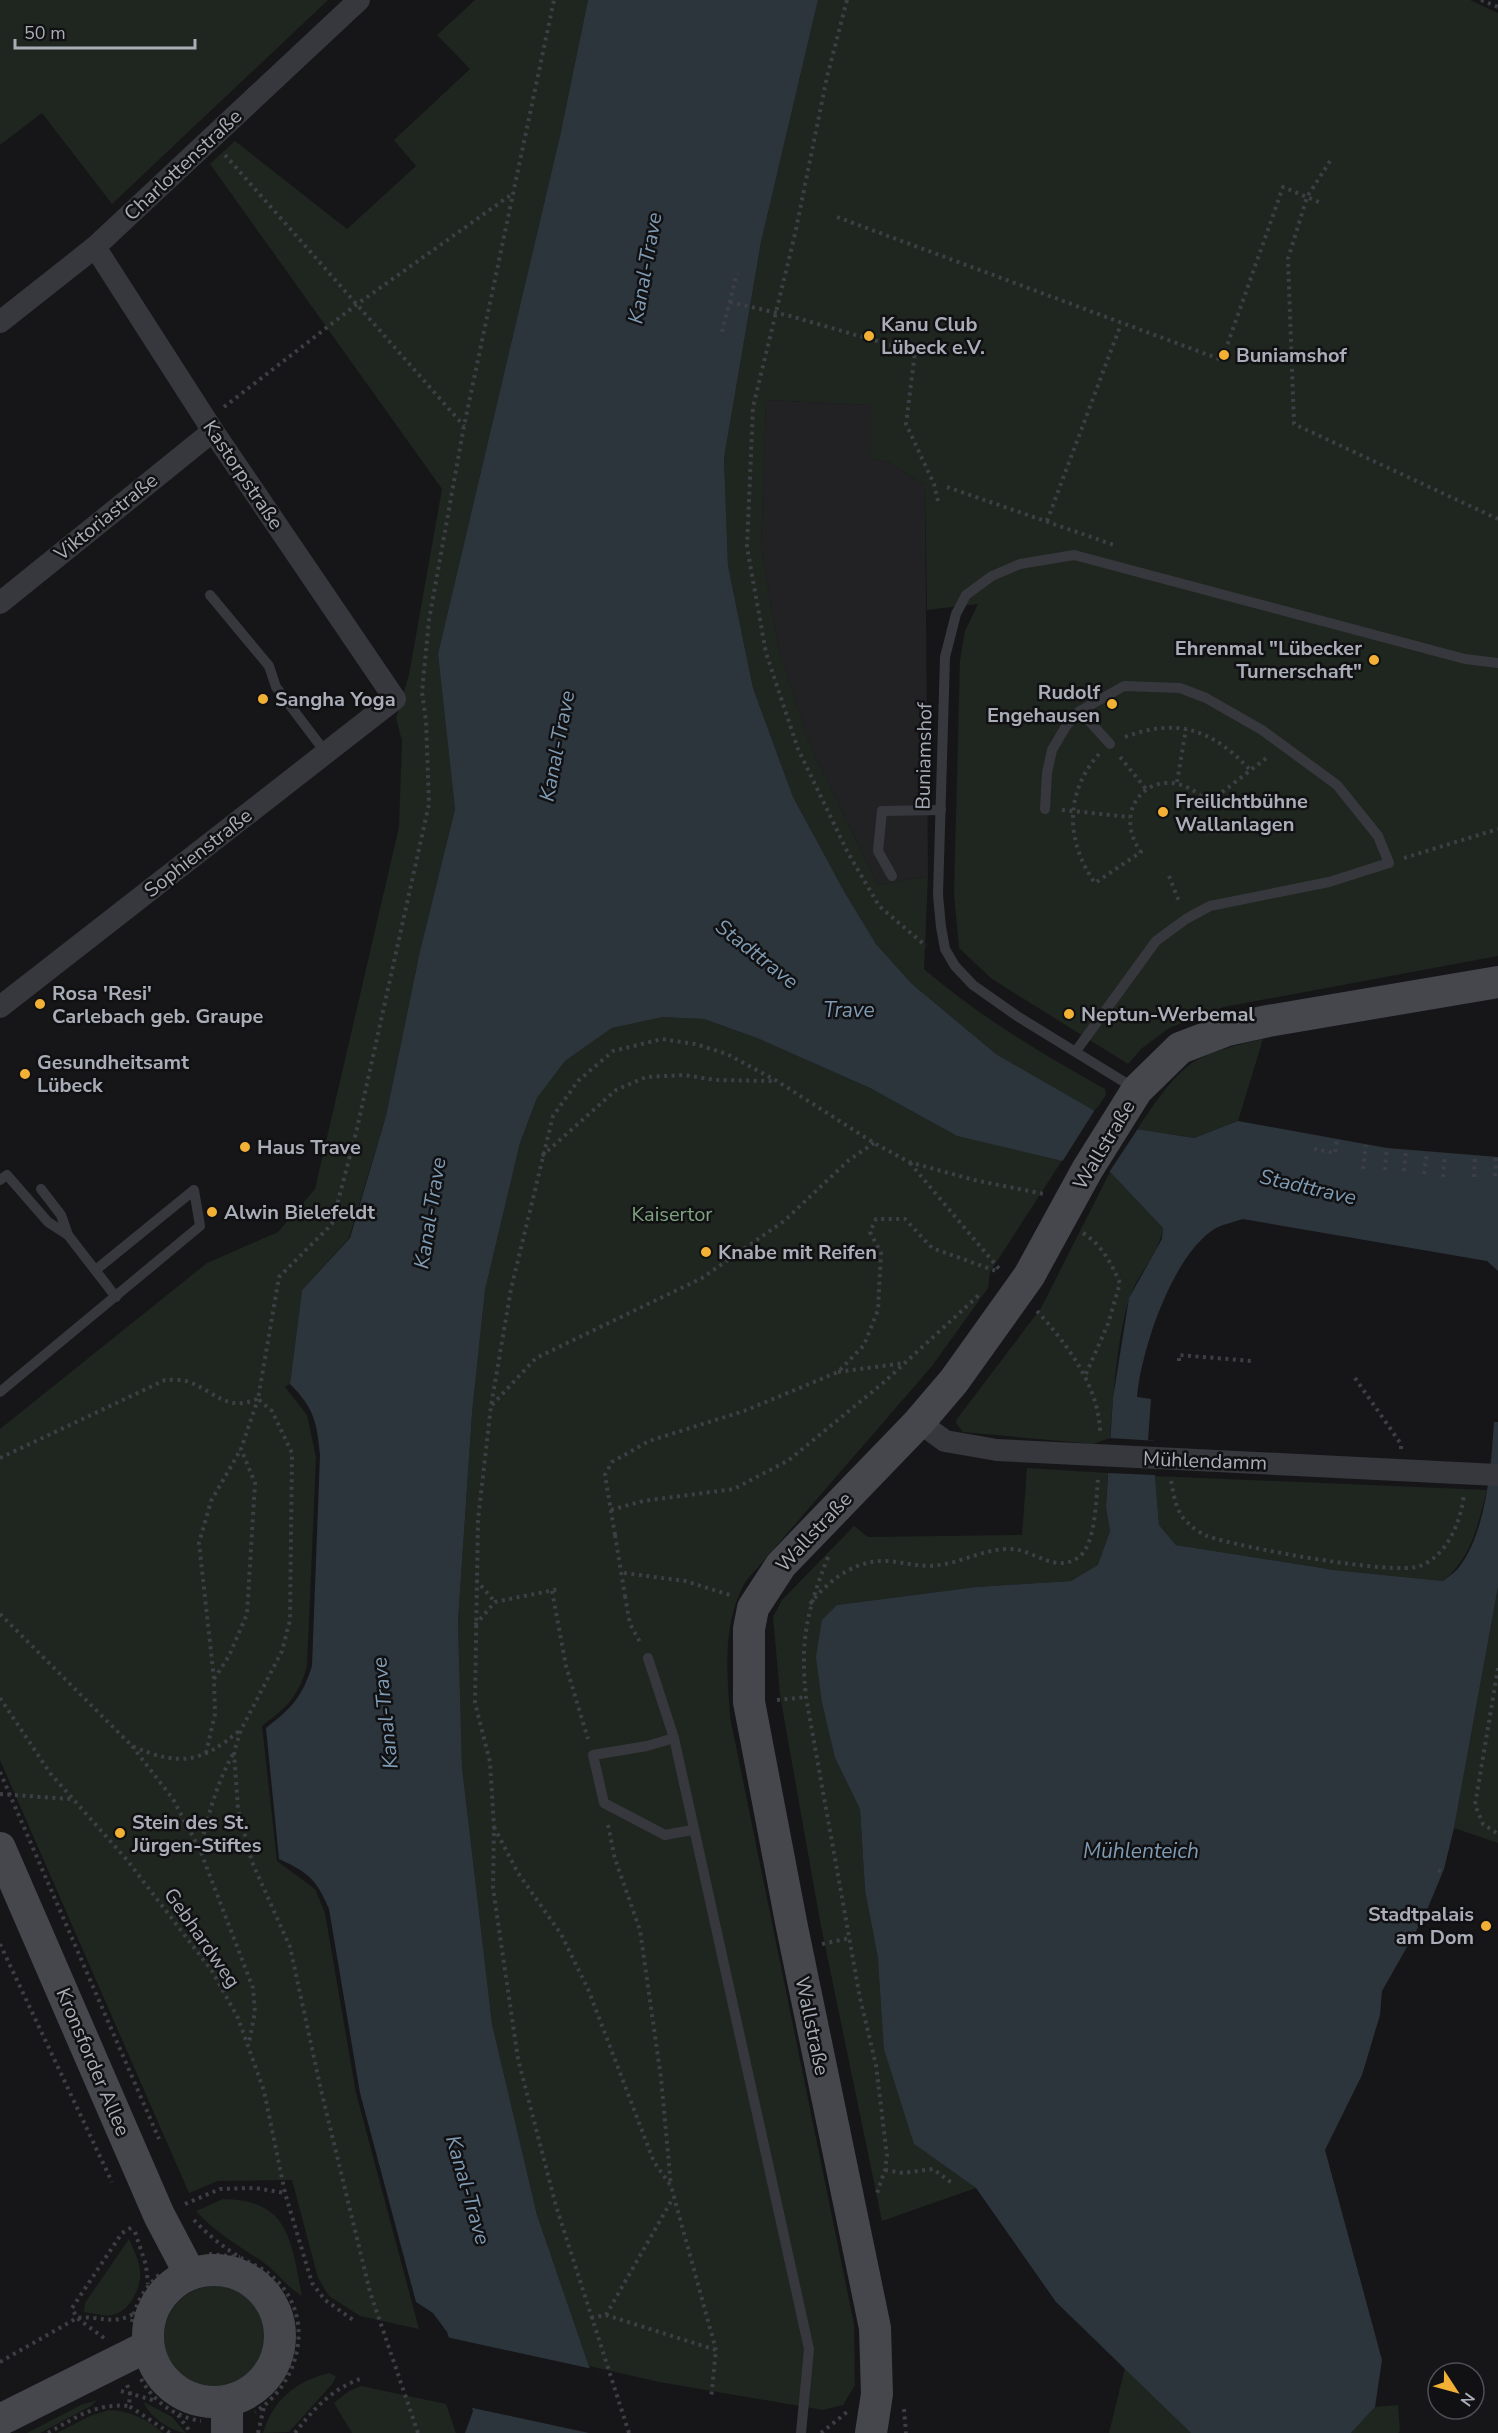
<svg xmlns="http://www.w3.org/2000/svg" width="1498" height="2433" font-family="'Nunito Sans',sans-serif">
  <style>
    .built { fill: #222225 }
    .green { fill: #1e261f }
    .water { fill: #2c353c }
    .pier { fill: #161618 }
    .lines { fill: none; stroke-linecap: round; stroke-linejoin: round }
    .path { stroke: #3d3f44; stroke-width: 4; stroke-dasharray: 3 4.5; stroke-linecap: butt }
    .service { stroke: #37383d; stroke-width: 10 }
    .minor { stroke: #37383d; stroke-width: 22 }
    .secondary { stroke: #45474d; stroke-width: 32 }
    .path-bridge { stroke: #3d3f44; stroke-width: 4; stroke-dasharray: 3 4.5; stroke-linecap: butt }
    .poi-dot { fill: #f2b134; stroke: #111113; stroke-width: 2 }
    .labels { text-anchor: middle; dominant-baseline: central; stroke-width: 5; stroke-linejoin: round; paint-order: stroke }
    .street-label { font-size: 20px; fill: #a8adb8; stroke: #111113 }
    .poi-label { font-size: 20px; font-weight: bold; fill: #a8adb8; stroke: #111113; text-anchor: start }
    .park-label { font-size: 20px; fill: #7fa381; stroke: #111113 }
    .water-label { font-size: 21px; font-style: italic; fill: #7f9bb3; stroke: #111113 }
  </style>
  <rect width="100%" height="100%" fill="#161618"/>
  <polygon class="built" points="766,400 872,405 870,458 888,462 925,485 928,876 878,885 810,745 779,651 761,548"/>
  <g class="green">
    <polygon points="0,0 328,0 112,204 42,113 0,145"/>
    <path d="M 475,0 L 588,0 L 560,136 L 438,654 L 455,808 L 420,951 L 386,1116 L 349,1238 L 302,1290 L 290,1384 L 285,1387 L 307,1415 L 316,1458 L 307,1666 C 298,1697 288,1706 262,1726 L 277,1861 L 315,1889 L 325,1913 L 356,2093 L 419,2329 L 360,2316 L 329,2296 L 318,2278 L 292,2180 L 218,2181 L 189,2193 L 0,1760 L 0,1429 L 207,1263 L 278,1232 L 315,1189 L 399,827 L 402,741 L 396,718 L 409,675 L 442,489 L 210,164 L 235,141 L 347,229 L 416,166 L 394,140 L 470,69 L 437,35 Z"/>
    <path d="M 818,0 L 1470,0 L 1498,13 L 1498,956 L 1224,1007 L 1169,1028 L 1141,1049 L 1128,1064 L 992,979 L 959,948 L 954,894 L 960,660 L 965,631 L 978,604 L 927,610 L 925,485 L 888,462 L 870,458 L 871,405 L 766,400 L 761,548 L 779,651 L 810,745 L 878,885 L 928,876 L 924,969 C 980,1017 1041,1053 1105,1089 L 1106,1095 L 1095,1111 L 996,1054 L 912,984 L 876,944 L 845,893 L 793,797 L 753,688 L 728,566 L 724,458 L 761,242 Z"/>
    <path d="M 663,1017 L 704,1019 L 757,1038 L 870,1088 L 957,1136 L 1063,1159 L 990,1272 L 988,1288 L 932,1366 L 746,1581 C 722,1622 727,1672 730,1717 L 854,2324 L 855,2385 L 843,2405 L 823,2410 L 659,2382 L 589,2366 L 537,2215 L 492,2024 L 462,1767 L 458,1621 L 472,1413 L 485,1290 L 520,1143 L 537,1098 L 565,1061 L 612,1028 Z"/>
    <path d="M 1263,1039 L 1238,1121 L 1194,1138 L 1137,1129 C 1152,1108 1167,1083 1188,1066 C 1205,1052 1241,1044 1263,1039 Z"/>
    <path d="M 1110,1172 L 1163,1228 C 1159,1255 1137,1274 1129,1299 C 1117,1339 1113,1397 1110,1438 L 1093,1444 L 963,1432 L 956,1423 L 957,1419 L 1041,1308 Z"/>
    <polygon points="1027,1468 1108,1473 1106,1507 1110,1531 1098,1566 1071,1581 976,1587 837,1605 822,1703 835,1758 860,1809 865,1890 914,2144 976,2188 882,2221 820,1921 780,1695 773,1617 782,1600 854,1526 868,1537 1022,1535"/>
    <path d="M 1155,1476 L 1487,1490 C 1477,1526 1473,1556 1443,1581 L 1334,1570 L 1176,1545 L 1159,1525 Z"/>
    <polygon points="1498,1587 1498,1843 1454,1828"/>
    <path d="M 223,2199 C 290,2200 291,2241 302,2296 C 287,2287 277,2272 263,2262 C 239,2246 216,2233 196,2211 Z"/>
    <path d="M 129,2239 C 133,2248 139,2260 140,2270 C 142,2286 130,2312 112,2315 C 104,2317 93,2313 84,2312 L 85,2303 Z"/>
    <circle cx="215" cy="2337" r="51"/>
    <polygon points="1125,2368 1191,2433 1109,2433"/>
    <path d="M 329,2373 L 336,2376 L 333,2383 L 289,2432 L 263,2433 C 273,2400 296,2381 329,2373 Z"/>
    <polygon points="361,2386 446,2404 456,2433 352,2433 334,2403 349,2391"/>
    <polygon points="97,2400 91,2406 40,2433 27,2433 81,2405"/>
    <path d="M 144,2402 L 172,2417 L 186,2433 C 173,2433 147,2415 144,2402 Z"/>
    <polygon points="1398,2405 1400,2431 1398,2433 1351,2433 1375,2407"/>
    <path d="M 109,2410 C 130,2411 147,2419 163,2433 L 57,2433 L 90,2416 Z"/>
  </g>
  <path class="water" d="M 588,0 L 818,0 L 761,242 L 724,458 L 728,566 L 753,688 L 793,797 L 845,893 L 876,944 L 912,984 L 996,1054 L 1095,1111 L 1137,1129 L 1194,1138 L 1238,1121 L 1387,1148 L 1498,1157 L 1498,1271 L 1487,1261 L 1243,1219 C 1234,1222 1224,1224 1216,1228 C 1173,1253 1141,1350 1137,1397 L 1151,1399 L 1148,1440 L 1157,1441 L 1155,1476 L 1159,1525 L 1176,1545 L 1334,1570 L 1443,1581 C 1448,1577 1456,1572 1460,1566 C 1487,1529 1491,1466 1494,1422 L 1498,1422 L 1498,1587 L 1454,1828 L 1444,1869 L 1424,1917 L 1382,1991 L 1380,2015 L 1362,2075 L 1325,2150 L 1382,2360 L 1375,2407 L 1351,2433 L 1191,2433 L 1056,2302 L 976,2188 L 914,2144 L 884,2049 L 878,1958 L 865,1890 L 860,1809 L 835,1758 L 822,1703 L 816,1657 L 822,1620 L 837,1605 L 976,1587 L 1071,1581 L 1098,1565 L 1110,1531 L 1106,1507 L 1113,1398 L 1129,1298 L 1162,1239 L 1163,1228 L 1110,1172 L 957,1136 L 870,1088 L 757,1038 L 704,1019 L 663,1017 L 612,1028 L 565,1061 L 537,1098 L 520,1143 L 485,1290 L 472,1413 L 458,1621 L 462,1767 L 492,2024 L 537,2215 L 612,2433 L 465,2433 L 473,2411 L 447,2332 L 433,2313 L 416,2302 L 360,2093 L 329,1909 C 317,1880 308,1872 279,1859 L 266,1728 C 292,1708 302,1697 312,1666 L 320,1455 C 317,1422 314,1408 290,1384 L 302,1290 L 350,1238 L 386,1116 L 420,951 L 455,809 L 438,654 L 560,136 Z"/>
  <g class="pier">
    <polygon points="1096,1108 1139,1127 1108,1174 1062,1162"/>
    <polygon points="1110,1438 1157,1441 1155,1475 1108,1473"/>
    <polygon points="446,2337 593,2369 615,2433 589,2433 468,2407"/>
  </g>
  <g class="lines">
    <g class="path">
      <polyline points="847,0 827,77 795,234 753,407 747,547 766,653 798,749 847,851 879,906 926,946"/>
      <polyline points="1481,0 1498,7"/>
      <polyline points="225,155 464,426"/>
      <polyline points="1330,161 1307,197 1288,259 1294,424 1498,519"/>
      <polyline points="837,217 1222,360 1283,187 1321,203"/>
      <polyline points="730,302 790,316 915,352 906,424 934,484 938,501"/>
      <polyline points="722,332 737,273"/>
      <polyline points="224,407 356,305 512,194"/>
      <polyline points="947,487 1117,546"/>
      <polyline points="1047,521 1121,324"/>
      <path d="M 1125,737 C 1178,717 1213,730 1250,770"/>
      <path d="M 1099,754 C 1064,793 1066,842 1095,883 L 1141,852 C 1106,804 1163,754 1208,803 L 1269,756"/>
      <polyline points="1120,757 1146,789"/>
      <polyline points="1177,782 1186,729"/>
      <polyline points="1062,810 1130,817"/>
      <polyline points="1404,858 1498,829"/>
      <polyline points="1169,876 1180,904"/>
      <polyline points="1314,1149 1335,1153 1337,1139"/>
      <polyline points="542,1156 616,1090 646,1077 684,1075 716,1080 776,1081"/>
      <polyline points="910,1163 1000,1270"/>
      <polyline points="1363,1169 1366,1145"/>
      <polyline points="1385,1170 1387,1148"/>
      <polyline points="1404,1171 1406,1150"/>
      <polyline points="1424,1174 1427,1152"/>
      <polyline points="1495,1176 1496,1157"/>
      <polyline points="1443,1177 1445,1154"/>
      <polyline points="1474,1177 1475,1155"/>
      <path d="M 1083,1233 C 1102,1245 1111,1263 1120,1283 L 1108,1324 L 1085,1376"/>
      <path d="M 1037,1311 C 1067,1344 1099,1386 1100,1432"/>
      <polyline points="1179,1361 1179,1355 1251,1361"/>
      <polyline points="838,1372 904,1363"/>
      <polyline points="1355,1378 1401,1444 1401,1450"/>
      <polyline points="492,1405 536,1358 702,1278 784,1221 849,1160 874,1143"/>
      <path d="M 0,1458 L 165,1380 C 172,1380 182,1379 189,1382 C 216,1392 226,1412 257,1399"/>
      <path d="M 1171,1481 C 1174,1496 1176,1513 1188,1523 C 1193,1528 1200,1533 1207,1536 C 1237,1547 1394,1576 1420,1566 C 1448,1555 1461,1521 1464,1494"/>
      <polyline points="611,1510 643,1501 734,1489 789,1460 883,1383 980,1294"/>
      <polyline points="615,1535 605,1475 612,1462 649,1441 744,1411 838,1372 864,1345 878,1310 881,1253 870,1232 876,1219 905,1219 932,1248 999,1272"/>
      <path d="M 828,1557 C 807,1611 800,1639 806,1697 L 860,1998 L 876,2065 L 887,2156 L 885,2170 L 876,2196"/>
      <polyline points="624,1573 685,1581 730,1595"/>
      <polyline points="476,1580 495,1602"/>
      <polyline points="552,1591 566,1666 588,1739"/>
      <polyline points="625,1596 630,1624 641,1644"/>
      <path d="M 810,1604 C 828,1581 854,1560 886,1561 C 907,1562 923,1569 945,1564 C 967,1560 988,1548 1011,1549 C 1035,1550 1055,1574 1079,1557 C 1096,1544 1096,1498 1098,1479"/>
      <path d="M 0,1614 L 132,1746 C 178,1766 201,1764 240,1730"/>
      <polyline points="475,1625 495,1602 559,1589"/>
      <polyline points="1498,1668 1475,1805 1483,1824 1498,1834"/>
      <polyline points="214,1679 199,1543 211,1501 241,1449"/>
      <polyline points="0,1698 50,1773 127,1860 212,1971 238,2018 264,2091 285,2193 312,2283 325,2300 356,2322"/>
      <polyline points="777,1700 806,1697"/>
      <polyline points="132,1746 173,1799 200,1850 253,1988 255,2012 249,2043"/>
      <polyline points="206,1753 215,1714 214,1679 229,1656 247,1614 255,1483 241,1449 258,1399"/>
      <polyline points="0,1772 159,2139"/>
      <polyline points="0,1794 70,1799"/>
      <polyline points="608,1825 615,1859 640,1930 661,2078 671,2186"/>
      <polyline points="494,1827 518,1873 561,1934 588,1989 654,2162 671,2186 716,2350"/>
      <path d="M 200,1849 C 208,1815 217,1783 234,1752"/>
      <polyline points="1438,1870 1443,1872"/>
      <polyline points="0,1944 112,2182"/>
      <polyline points="822,1944 850,1938"/>
      <polyline points="885,2170 903,2173 933,2169 952,2183"/>
      <polyline points="185,2204 220,2189 255,2188 285,2193"/>
      <path d="M 194,2220 C 207,2234 224,2248 241,2258 C 252,2264 263,2268 273,2277 C 317,2316 300,2384 255,2412"/>
      <polyline points="135,2232 146,2265 148,2284"/>
      <polyline points="209,2254 240,2257"/>
      <polyline points="606,2315 673,2198"/>
      <polyline points="591,2318 606,2315 716,2350 711,2399"/>
      <path d="M 132,2322 C 136,2302 145,2287 161,2273"/>
      <polyline points="104,2338 77,2318 72,2308 122,2233 134,2226"/>
      <path d="M 0,2362 L 77,2318 C 100,2315 112,2326 133,2314"/>
      <path d="M 141,2379 C 154,2402 175,2417 201,2421"/>
      <polyline points="127,2385 130,2392 129,2406 170,2433"/>
      <polyline points="121,2391 156,2401"/>
      <polyline points="904,2409 906,2433"/>
      <polyline points="178,2415 191,2433"/>
      <path d="M 48,2433 C 77,2417 95,2403 129,2406"/>
      <polyline points="258,2433 264,2407"/>
      <path d="M 295,2433 C 314,2408 333,2388 363,2378"/>
      <polyline points="418,2433 370,2292 321,2090 290,1947 252,1862 238,1809 234,1752 241,1730 282,1651 290,1620 292,1453 272,1411 258,1399 279,1277 332,1224 356,1133 429,804 426,721 422,692 429,620 464,426 554,0"/>
      <polyline points="629,2433 556,2206 518,2059 493,1888 494,1827 490,1762 475,1703 478,1520 491,1406 511,1289 553,1116 578,1081 613,1051 662,1039 695,1044 727,1054 777,1081 874,1143 909,1162 974,1180 1044,1194"/>
      <polyline points="821,2433 847,2412"/>
    </g>
    <g class="service">
      <polyline points="210,595 269,666 276,687 326,753"/>
      <polyline points="1080,711 1110,744"/>
      <polyline points="1045,809 1047,773 1052,750 1066,726 1080,711 1124,686 1180,688 1206,698 1262,730 1337,785 1378,836 1389,863 1329,882 1210,906 1186,919 1156,941 1076,1051"/>
      <polyline points="892,876 878,851 882,811 941,810"/>
      <polyline points="1134,1088 1017,1016 973,985 955,966 945,949 941,927 938,895 945,657 956,614 966,595 992,576 1020,564 1074,555 1465,659 1498,663"/>
      <polyline points="0,1180 7,1175 48,1222 68,1235 116,1297"/>
      <polyline points="41,1189 61,1215 68,1235"/>
      <polyline points="0,1392 200,1226 194,1190 97,1269"/>
      <polyline points="648,1658 674,1738 809,2349 801,2433"/>
      <polyline points="674,1738 647,1746 593,1755 604,1803 665,1835 692,1830"/>
    </g>
    <g class="minor">
      <polyline points="0,322 95,247 359,0"/>
      <polyline points="0,603 213,431"/>
      <polyline points="0,1007 395,699 213,431 95,247"/>
      <polyline points="919,1422 945,1441 997,1450 1498,1475"/>
    </g>
    <g class="secondary">
      <polyline points="0,1848 159,2215 190,2274"/>
      <circle cx="214" cy="2336" r="66"/>
      <polyline points="0,2420 148,2346"/>
      <polyline points="227,2433 227,2402"/>
      <polyline points="871,2433 877,2394 875,2328 792,1927 749,1702 749,1629 753,1608 781,1565 919,1422 954,1381 1029,1276 1087,1170 1137,1090 1180,1048 1227,1030 1268,1021 1498,982"/>
    </g>
    <polyline class="path-bridge" points="615,1535 625,1596"/>
  </g>
  <g class="poi-dot">
    <circle cx="869" cy="336" r="6"/>
    <circle cx="1224" cy="355" r="6"/>
    <circle cx="1374" cy="660" r="6"/>
    <circle cx="263" cy="699" r="6"/>
    <circle cx="1112" cy="704" r="6"/>
    <circle cx="1163" cy="812" r="6"/>
    <circle cx="40" cy="1004" r="6"/>
    <circle cx="1069" cy="1014" r="6"/>
    <circle cx="25" cy="1074" r="6"/>
    <circle cx="245" cy="1147" r="6"/>
    <circle cx="212" cy="1212" r="6"/>
    <circle cx="706" cy="1252" r="6"/>
    <circle cx="120" cy="1833" r="6"/>
    <circle cx="1486" cy="1926" r="6"/>
  </g>
  <g class="labels">
    <g class="street-label">
      <text transform="translate(183 165) rotate(-43)">Charlottenstraße</text>
      <text transform="translate(243 475) rotate(56)">Kastorpstraße</text>
      <text transform="translate(106 517) rotate(-39)">Viktoriastraße</text>
      <text transform="translate(924 756) rotate(-89)">Buniamshof</text>
      <text transform="translate(198 853) rotate(-38)">Sophienstraße</text>
      <text transform="translate(1104 1145) rotate(-59)">Wallstraße</text>
      <text transform="translate(1205 1461) rotate(2)">Mühlendamm</text>
      <text transform="translate(814 1532) rotate(-47)">Wallstraße</text>
      <text transform="translate(202 1938) rotate(55)">Gebhardweg</text>
      <text transform="translate(812 2026) rotate(78)">Wallstraße</text>
      <text transform="translate(93 2062) rotate(67)">Kronsforder Allee</text>
    </g>
    <g class="poi-label">
      <text x="881" y="324">Kanu Club<tspan x="881" dy="23">Lübeck e.V.</tspan></text>
      <text x="1236" y="355">Buniamshof</text>
      <text x="1362" y="648" text-anchor="end">Ehrenmal "Lübecker<tspan x="1362" dy="23">Turnerschaft"</tspan></text>
      <text x="1100" y="692" text-anchor="end">Rudolf<tspan x="1100" dy="23">Engehausen</tspan></text>
      <text x="275" y="699">Sangha Yoga</text>
      <text x="1175" y="801">Freilichtbühne<tspan x="1175" dy="23">Wallanlagen</tspan></text>
      <text x="52" y="993">Rosa 'Resi'<tspan x="52" dy="23">Carlebach geb. Graupe</tspan></text>
      <text x="1081" y="1014">Neptun-Werbemal</text>
      <text x="37" y="1062">Gesundheitsamt<tspan x="37" dy="23">Lübeck</tspan></text>
      <text x="257" y="1147">Haus Trave</text>
      <text x="224" y="1212">Alwin Bielefeldt</text>
      <text x="718" y="1252">Knabe mit Reifen</text>
      <text x="132" y="1822">Stein des St.<tspan x="132" dy="23">Jürgen-Stiftes</tspan></text>
      <text x="1474" y="1914" text-anchor="end">Stadtpalais<tspan x="1474" dy="23">am Dom</tspan></text>
    </g>
    <g class="park-label">
      <text x="672" y="1214">Kaisertor</text>
    </g>
    <g class="water-label">
      <text transform="translate(645 268) rotate(-80)">Kanal-Trave</text>
      <text transform="translate(557 746) rotate(-79)">Kanal-Trave</text>
      <text transform="translate(757 954) rotate(38)">Stadttrave</text>
      <text x="849" y="1010">Trave</text>
      <text transform="translate(1308 1187) rotate(13)">Stadttrave</text>
      <text transform="translate(430 1213) rotate(-81)">Kanal-Trave</text>
      <text transform="translate(385 1713) rotate(-96)">Kanal-Trave</text>
      <text x="1141" y="1851">Mühlenteich</text>
      <text transform="translate(468 2190) rotate(74)">Kanal-Trave</text>
    </g>
  </g>
  <g transform="translate(1456 2391) rotate(126)"><circle r="28" fill="#111113" stroke="#4d4f55" stroke-width="1.5"/>
  <path d="M0-4.5L10 22L0 15L-10 22Z" fill="#f2b134"/>
  <text y="-9" font-size="16" font-weight="bold" text-anchor="middle" fill="#a8adb8">N</text>
  </g>
  <path d="M15 39v9h180v-9" fill="none" stroke="#a8adb8" stroke-width="3"/>
  <text x="24" y="39" font-size="18" fill="#a8adb8" stroke="#111113" stroke-width="4.5" paint-order="stroke">50 m</text>
</svg>
